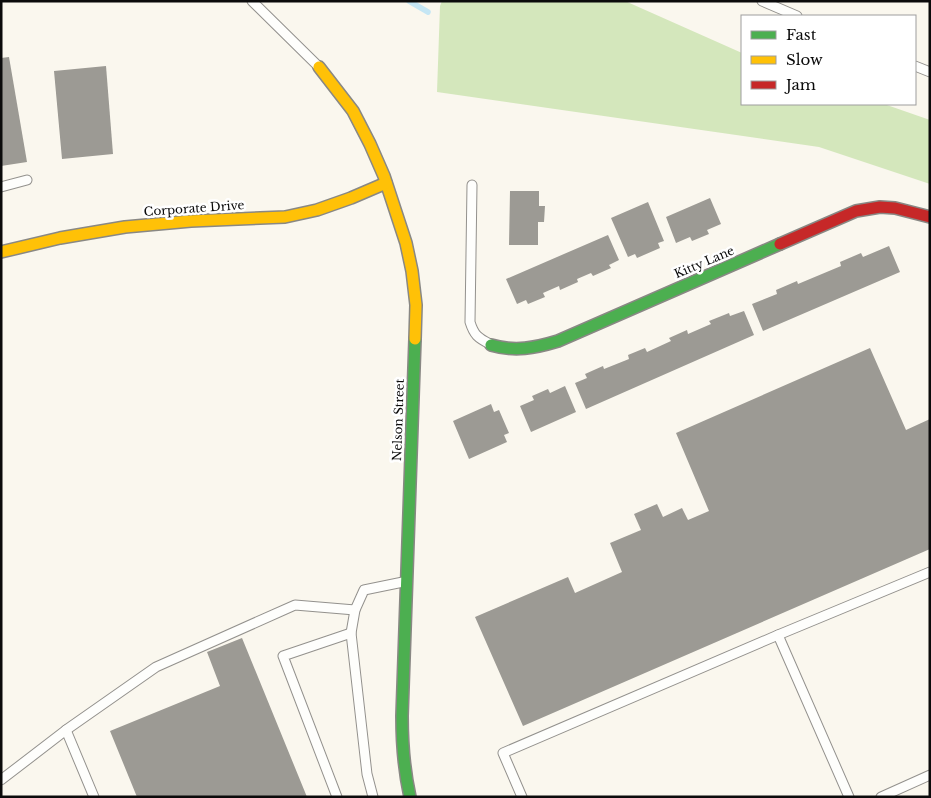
<svg xmlns="http://www.w3.org/2000/svg" width="931" height="798" font-family="'Libre Baskerville',serif">
  <style>
    .forest { fill: #d4e7bc }
    .lines { fill: none; stroke-linecap: round; stroke-linejoin: round }
    .stream { stroke: #c5e6f4; stroke-width: 5.5 }
    .building { fill: #9c9a94 }
    .lane-casing { stroke: #93918d; stroke-width: 11 }
    .fast-casing { stroke: #898884; stroke-width: 14 }
    .slow-casing { stroke: #898884; stroke-width: 14 }
    .jam-casing { stroke: #898884; stroke-width: 14 }
    .lane { stroke: #fefefc; stroke-width: 9 }
    .fast { stroke: #4caf50; stroke-width: 11 }
    .slow { stroke: #ffc107; stroke-width: 11 }
    .jam { stroke: #c62828; stroke-width: 11 }
    .labels { text-anchor: middle; dominant-baseline: central; stroke-width: 5; stroke-linejoin: round; paint-order: stroke }
    .street-label { font-size: 12px; fill: #0b0b0b; stroke: #fff }
  </style>
  <rect width="100%" height="100%" fill="#faf7ee"/>
  <polygon class="forest" points="442,1 625,1 742,53 742,104 884,104 930,120 930,184 819,147 437,92 440,6"/>
  <g class="lines">
    <polyline class="stream" points="409,1 428,12"/>
  </g>
  <g class="building">
    <polygon points="9,57 27,162 1,166 1,58"/>
    <polygon points="106,66 113,154 62,159 54,71"/>
    <polygon points="510,191 539,191 539,206 545,206 544,222 538,222 538,245 509,245"/>
    <polygon points="710,198 721,224 707,230 709,234 692,241 690,237 676,243 666,217"/>
    <polygon points="648,202 664,241 658,243 660,248 637,258 635,254 628,257 611,218"/>
    <polygon points="608,235 619,260 609,265 611,268 593,276 591,273 577,279 578,282 560,290 559,286 543,293 545,297 528,304 526,300 517,304 506,279"/>
    <polygon points="889,246 900,272 763,331 752,304 777,294 776,290 797,281 798,284 841,266 840,262 861,253 863,257"/>
    <polygon points="744,311 754,335 586,409 575,383 587,378 585,374 603,366 604,369 629,359 628,355 645,348 647,352 671,341 669,338 687,330 688,334 711,324 709,321 729,313 730,316"/>
    <polygon points="870,348 906,430 930,419 930,549 523,726 475,617 568,577 575,593 622,572 610,543 641,530 634,514 657,504 663,517 682,508 688,520 709,511 676,433"/>
    <polygon points="565,386 576,412 531,432 520,406 534,400 532,396 548,389 550,393"/>
    <polygon points="491,404 494,412 499,410 509,433 504,435 507,442 469,459 453,421"/>
    <polygon points="242,638 307,797 137,797 110,731 220,686 207,652"/>
  </g>
  <g class="lines">
    <defs>
      <g id="lane">
        <polyline points="252,1 317,65"/>
        <polyline points="762,1 797,16"/>
        <polyline points="915,66 930,72"/>
        <path d="M 472,185 L 470,322 C 474,335 478,338 490,344"/>
        <polyline points="1,187 27,180"/>
        <polyline points="778,635 930,572"/>
        <polyline points="66,730 156,667 295,605 355,610"/>
        <polyline points="1,780 66,730 94,797"/>
        <polyline points="337,797 283,656 351,633"/>
        <polyline points="373,797 367,774 351,633 355,610 364,590 403,582"/>
        <polyline points="522,797 503,753 778,635 849,797"/>
        <polyline points="881,797 930,775"/>
      </g>
      <g id="fast">
        <path d="M 491,345 C 515,352 535,348 558,341 L 780,244"/>
        <path d="M 410,797 C 404,770 402,743 402,716 L 415,339"/>
      </g>
      <g id="slow">
        <polyline points="319,67 353,111 370,144 384,176 406,243 412,271 416,305 415,339"/>
        <polyline points="1,252 60,238 125,227 191,221 285,217 317,210 351,198 386,183"/>
      </g>
      <polyline id="jam" points="780,244 856,211 880,207 895,208 930,217"/>
    </defs>
    <use href="#lane" class="lane-casing"/>
    <use href="#fast" class="fast-casing"/>
    <use href="#slow" class="slow-casing"/>
    <use href="#jam" class="jam-casing"/>
    <use href="#lane" class="lane"/>
    <use href="#fast" class="fast"/>
    <use href="#slow" class="slow"/>
    <use href="#jam" class="jam"/>
  </g>
  <g class="labels">
    <g class="street-label">
      <text transform="translate(194 208) rotate(-4)">Corporate Drive</text>
      <text transform="translate(704 262) rotate(-23)">Kitty Lane</text>
      <text transform="translate(398 420) rotate(-88)">Nelson Street</text>
    </g>
  </g>
  <rect width="931" height="798" fill="none" stroke="#0b0b0b" stroke-width="5"/>
  <rect x="741" y="15" width="175" height="90" fill="#ffffff" stroke="#9d9d9d"/>
  <rect x="751" y="31" width="25" height="8" fill="#4caf50" stroke="#9d9d9d"/>
  <text x="786" y="40" font-size="15" fill="#0b0b0b">Fast</text>
  <rect x="751" y="56" width="25" height="8" fill="#ffc107" stroke="#9d9d9d"/>
  <text x="786" y="65" font-size="15" fill="#0b0b0b">Slow</text>
  <rect x="751" y="81" width="25" height="8" fill="#c62828" stroke="#9d9d9d"/>
  <text x="786" y="90" font-size="15" fill="#0b0b0b">Jam</text>
</svg>
